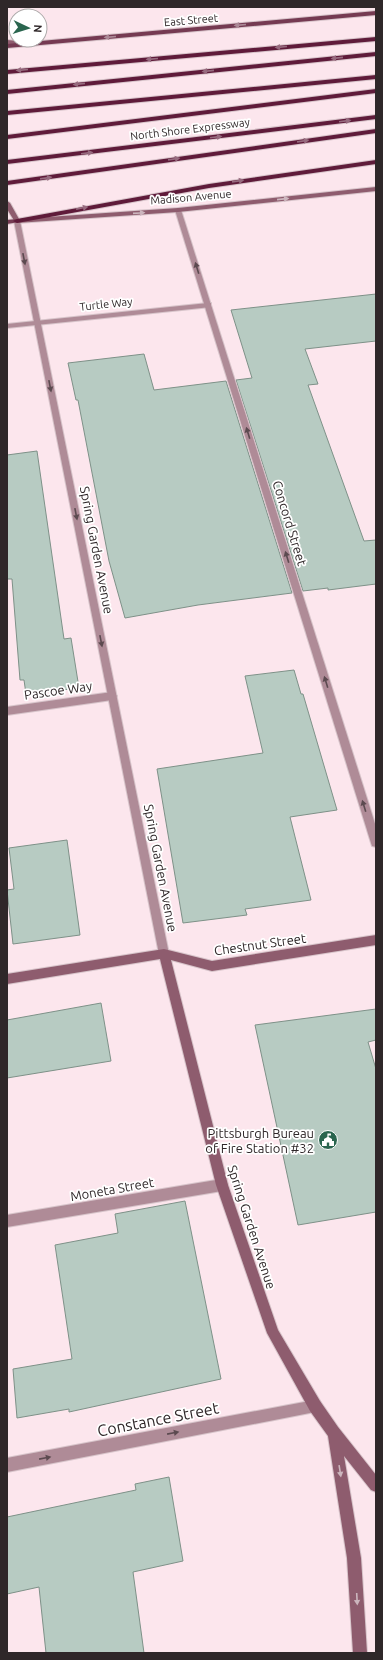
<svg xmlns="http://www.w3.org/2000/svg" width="383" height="1660" font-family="Ubuntu,sans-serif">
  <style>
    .building { fill: #b7cbc2; stroke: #7e9188 }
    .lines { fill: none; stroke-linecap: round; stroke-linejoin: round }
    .lane-casing { stroke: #d7c4ca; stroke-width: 2 }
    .street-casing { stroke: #d7c4ca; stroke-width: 2 }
    .secondary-casing { stroke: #d7c4ca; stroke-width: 2 }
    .primary-casing { stroke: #d7c4ca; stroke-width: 2 }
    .highway-casing { stroke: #d7c4ca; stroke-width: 2 }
    .lane { fill: #af8b97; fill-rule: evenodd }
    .street { fill: #af8b97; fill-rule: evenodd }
    .secondary { fill: #8e5c6e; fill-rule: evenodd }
    .primary { fill: #753a52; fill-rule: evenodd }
    .highway { fill: #5f1b3a; fill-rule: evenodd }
    .oneway { fill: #ac8997 }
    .oneway2 { fill: #976b7f }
    .oneway3 { fill: #ccb6be }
    .oneway4 { fill: #5c4a50 }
    .labels { text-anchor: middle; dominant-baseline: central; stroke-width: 3.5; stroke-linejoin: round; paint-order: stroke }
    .far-street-label { font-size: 11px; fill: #2f2729; stroke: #fff }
    .street-label { font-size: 13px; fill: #2f2729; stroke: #fff }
    .poi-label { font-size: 13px; fill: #2f2729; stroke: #fff; text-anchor: end }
    .near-street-label { font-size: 16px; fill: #2f2729; stroke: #fff }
  </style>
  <rect width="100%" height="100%" fill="#fce6ed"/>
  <g class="building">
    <polygon points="376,294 376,341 305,349 318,384 308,385 364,541 376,540 376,584 328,590 328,588 303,591 236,380 252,378 231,310"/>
    <polygon points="144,354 154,390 226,381 292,593 198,605 125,618 109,561 78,400 76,400 68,363"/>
    <polygon points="37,451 64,639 71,638 79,688 26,694 24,680 20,680 12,579 7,579 7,455"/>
    <polygon points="294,670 301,694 303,694 337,810 290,817 311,900 245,909 247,915 183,923 157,769 263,753 245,676"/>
    <polygon points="67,840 80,935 13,944 7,890 14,889 9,848"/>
    <polygon points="101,1003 111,1061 7,1078 7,1020"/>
    <polygon points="376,1009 376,1040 368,1042 376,1069 376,1212 298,1225 255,1025"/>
    <polygon points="185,1201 221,1379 69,1412 69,1409 17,1418 13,1369 72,1359 55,1245 118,1233 115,1214"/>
    <polygon points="169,1477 183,1561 133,1572 144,1653 46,1653 39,1587 7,1594 7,1517 136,1490 135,1484"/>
  </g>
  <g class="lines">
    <defs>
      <g id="lane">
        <polygon points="208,303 211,303 211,307 7,328 7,324"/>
        <polygon points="112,692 117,696 112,700 7,715 7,707"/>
        <polygon points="222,1179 226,1181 228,1185 226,1189 222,1191 7,1227 7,1215"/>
      </g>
      <g id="street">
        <polygon points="178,208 181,210 376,827 376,847 372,846 371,843 175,210"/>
        <polygon points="17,219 20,221 169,954 168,957 164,959 160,957 159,954 14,221"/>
        <polygon points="315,1400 320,1401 321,1406 320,1411 315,1412 7,1472 7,1458"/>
      </g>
      <g id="secondary">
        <polygon points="7,40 29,42 32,44 29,46 7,44"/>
        <polygon points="376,187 376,191 178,212 17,223 15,222 7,209 7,201 10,203 19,219 178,208"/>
        <polygon points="376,935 376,945 212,971 171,960 228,1185 278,1330 320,1401 338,1427 376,1475 376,1492 371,1490 344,1456 361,1558 367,1653 353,1653 347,1558 328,1436 310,1411 267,1333 216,1185 160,959 7,984 7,974 164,949 212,961"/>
      </g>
      <g id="primary">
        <polygon points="376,11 376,15 7,48 7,44"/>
        <polygon points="17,219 19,220 19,222 7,224 7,220"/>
      </g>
      <g id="highway">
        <polygon points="376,37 376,41 7,74 7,70"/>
        <polygon points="376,52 376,56 7,94 7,90"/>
        <polygon points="376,75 376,79 7,115 7,111"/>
        <polygon points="376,89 376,93 7,139 7,135"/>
        <polygon points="376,115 376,119 7,164 7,160"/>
        <polygon points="376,129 376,133 7,185 7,181"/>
        <polygon points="376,160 376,164 209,188 17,223 13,221 17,219 209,184"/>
      </g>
    </defs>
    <use href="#lane" class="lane-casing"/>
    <use href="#street" class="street-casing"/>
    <use href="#secondary" class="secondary-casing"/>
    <use href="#primary" class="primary-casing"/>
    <use href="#highway" class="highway-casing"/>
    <use href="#lane" class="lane"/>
    <use href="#street" class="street"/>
    <use href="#secondary" class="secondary"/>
    <use href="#primary" class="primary"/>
    <use href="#highway" class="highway"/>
  </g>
  <defs><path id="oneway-solid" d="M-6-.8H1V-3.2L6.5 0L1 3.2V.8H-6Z"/></defs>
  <g class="oneway">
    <use href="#oneway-solid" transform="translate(240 25) rotate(175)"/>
    <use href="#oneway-solid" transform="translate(110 37) rotate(175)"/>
  </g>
  <g class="oneway2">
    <use href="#oneway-solid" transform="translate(281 47) rotate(175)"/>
    <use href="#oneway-solid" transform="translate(337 58) rotate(174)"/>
    <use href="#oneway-solid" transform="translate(152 59) rotate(175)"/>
    <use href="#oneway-solid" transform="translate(22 70) rotate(175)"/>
    <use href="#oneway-solid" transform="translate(208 71) rotate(174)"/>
    <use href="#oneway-solid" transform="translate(79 84) rotate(174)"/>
    <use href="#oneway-solid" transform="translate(345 121) rotate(-7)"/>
    <use href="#oneway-solid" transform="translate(216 137) rotate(-7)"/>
    <use href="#oneway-solid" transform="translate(303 141) rotate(-8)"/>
    <use href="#oneway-solid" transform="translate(87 153) rotate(-7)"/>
    <use href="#oneway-solid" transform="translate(174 159) rotate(-8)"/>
    <use href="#oneway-solid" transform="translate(46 178) rotate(-8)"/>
    <use href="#oneway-solid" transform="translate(238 181) rotate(-8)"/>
    <use href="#oneway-solid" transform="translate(82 208) rotate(-11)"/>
  </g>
  <g class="oneway3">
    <use href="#oneway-solid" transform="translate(283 199) rotate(-6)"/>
    <use href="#oneway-solid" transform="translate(139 213) rotate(-4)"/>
    <use href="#oneway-solid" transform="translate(340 1471) rotate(81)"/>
    <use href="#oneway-solid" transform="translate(357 1599) rotate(87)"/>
  </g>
  <g class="oneway4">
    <use href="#oneway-solid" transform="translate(24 259) rotate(79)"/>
    <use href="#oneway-solid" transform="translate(197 268) rotate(-107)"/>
    <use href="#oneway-solid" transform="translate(50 386) rotate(79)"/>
    <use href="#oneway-solid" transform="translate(248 433) rotate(-107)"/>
    <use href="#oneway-solid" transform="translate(76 514) rotate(79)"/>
    <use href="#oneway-solid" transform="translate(287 557) rotate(-107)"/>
    <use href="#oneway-solid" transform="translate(101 641) rotate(79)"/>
    <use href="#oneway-solid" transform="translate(326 682) rotate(-107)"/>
    <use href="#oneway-solid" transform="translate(364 806) rotate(-107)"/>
    <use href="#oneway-solid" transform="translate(173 1433) rotate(-11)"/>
    <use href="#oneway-solid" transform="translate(45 1458) rotate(-11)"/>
  </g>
  <defs>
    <symbol id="civic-disc" viewBox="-11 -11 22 22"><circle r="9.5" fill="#2a654e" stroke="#fff"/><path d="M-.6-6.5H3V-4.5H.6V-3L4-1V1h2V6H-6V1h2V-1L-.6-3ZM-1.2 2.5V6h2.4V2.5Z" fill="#fff"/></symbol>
  </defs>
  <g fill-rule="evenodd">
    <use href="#civic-disc" x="317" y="1129" width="22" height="22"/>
  </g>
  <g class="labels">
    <g class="far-street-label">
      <text transform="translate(191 20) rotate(-5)">East Street</text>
      <text transform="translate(190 129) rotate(-7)">North Shore Expressway</text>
      <text transform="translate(191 197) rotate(-5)">Madison Avenue</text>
      <text transform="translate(106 304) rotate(-6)">Turtle Way</text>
    </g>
    <g class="street-label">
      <text transform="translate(290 523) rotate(73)">Concord Street</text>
      <text transform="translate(97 550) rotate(79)">Spring Garden Avenue</text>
      <text transform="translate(58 690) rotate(-8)">Pascoe Way</text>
      <text transform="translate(161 868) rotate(79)">Spring Garden Avenue</text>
      <text transform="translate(260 944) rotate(-8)">Chestnut Street</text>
      <text transform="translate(112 1189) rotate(-10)">Moneta Street</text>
      <text transform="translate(252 1227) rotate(72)">Spring Garden Avenue</text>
    </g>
    <g class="poi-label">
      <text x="314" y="1133">Pittsburgh Bureau<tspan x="314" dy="15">of Fire Station #32</tspan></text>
    </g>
    <g class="near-street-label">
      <text transform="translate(158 1419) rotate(-11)">Constance Street</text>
    </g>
  </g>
  <rect width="383" height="1660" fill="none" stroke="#2f2729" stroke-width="16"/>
  <g transform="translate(28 28) rotate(94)"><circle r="19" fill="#ffffff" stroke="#aca9a9"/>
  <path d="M0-3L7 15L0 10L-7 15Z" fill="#2a654e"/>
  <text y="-6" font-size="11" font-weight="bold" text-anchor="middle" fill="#2f2729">N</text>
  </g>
</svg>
